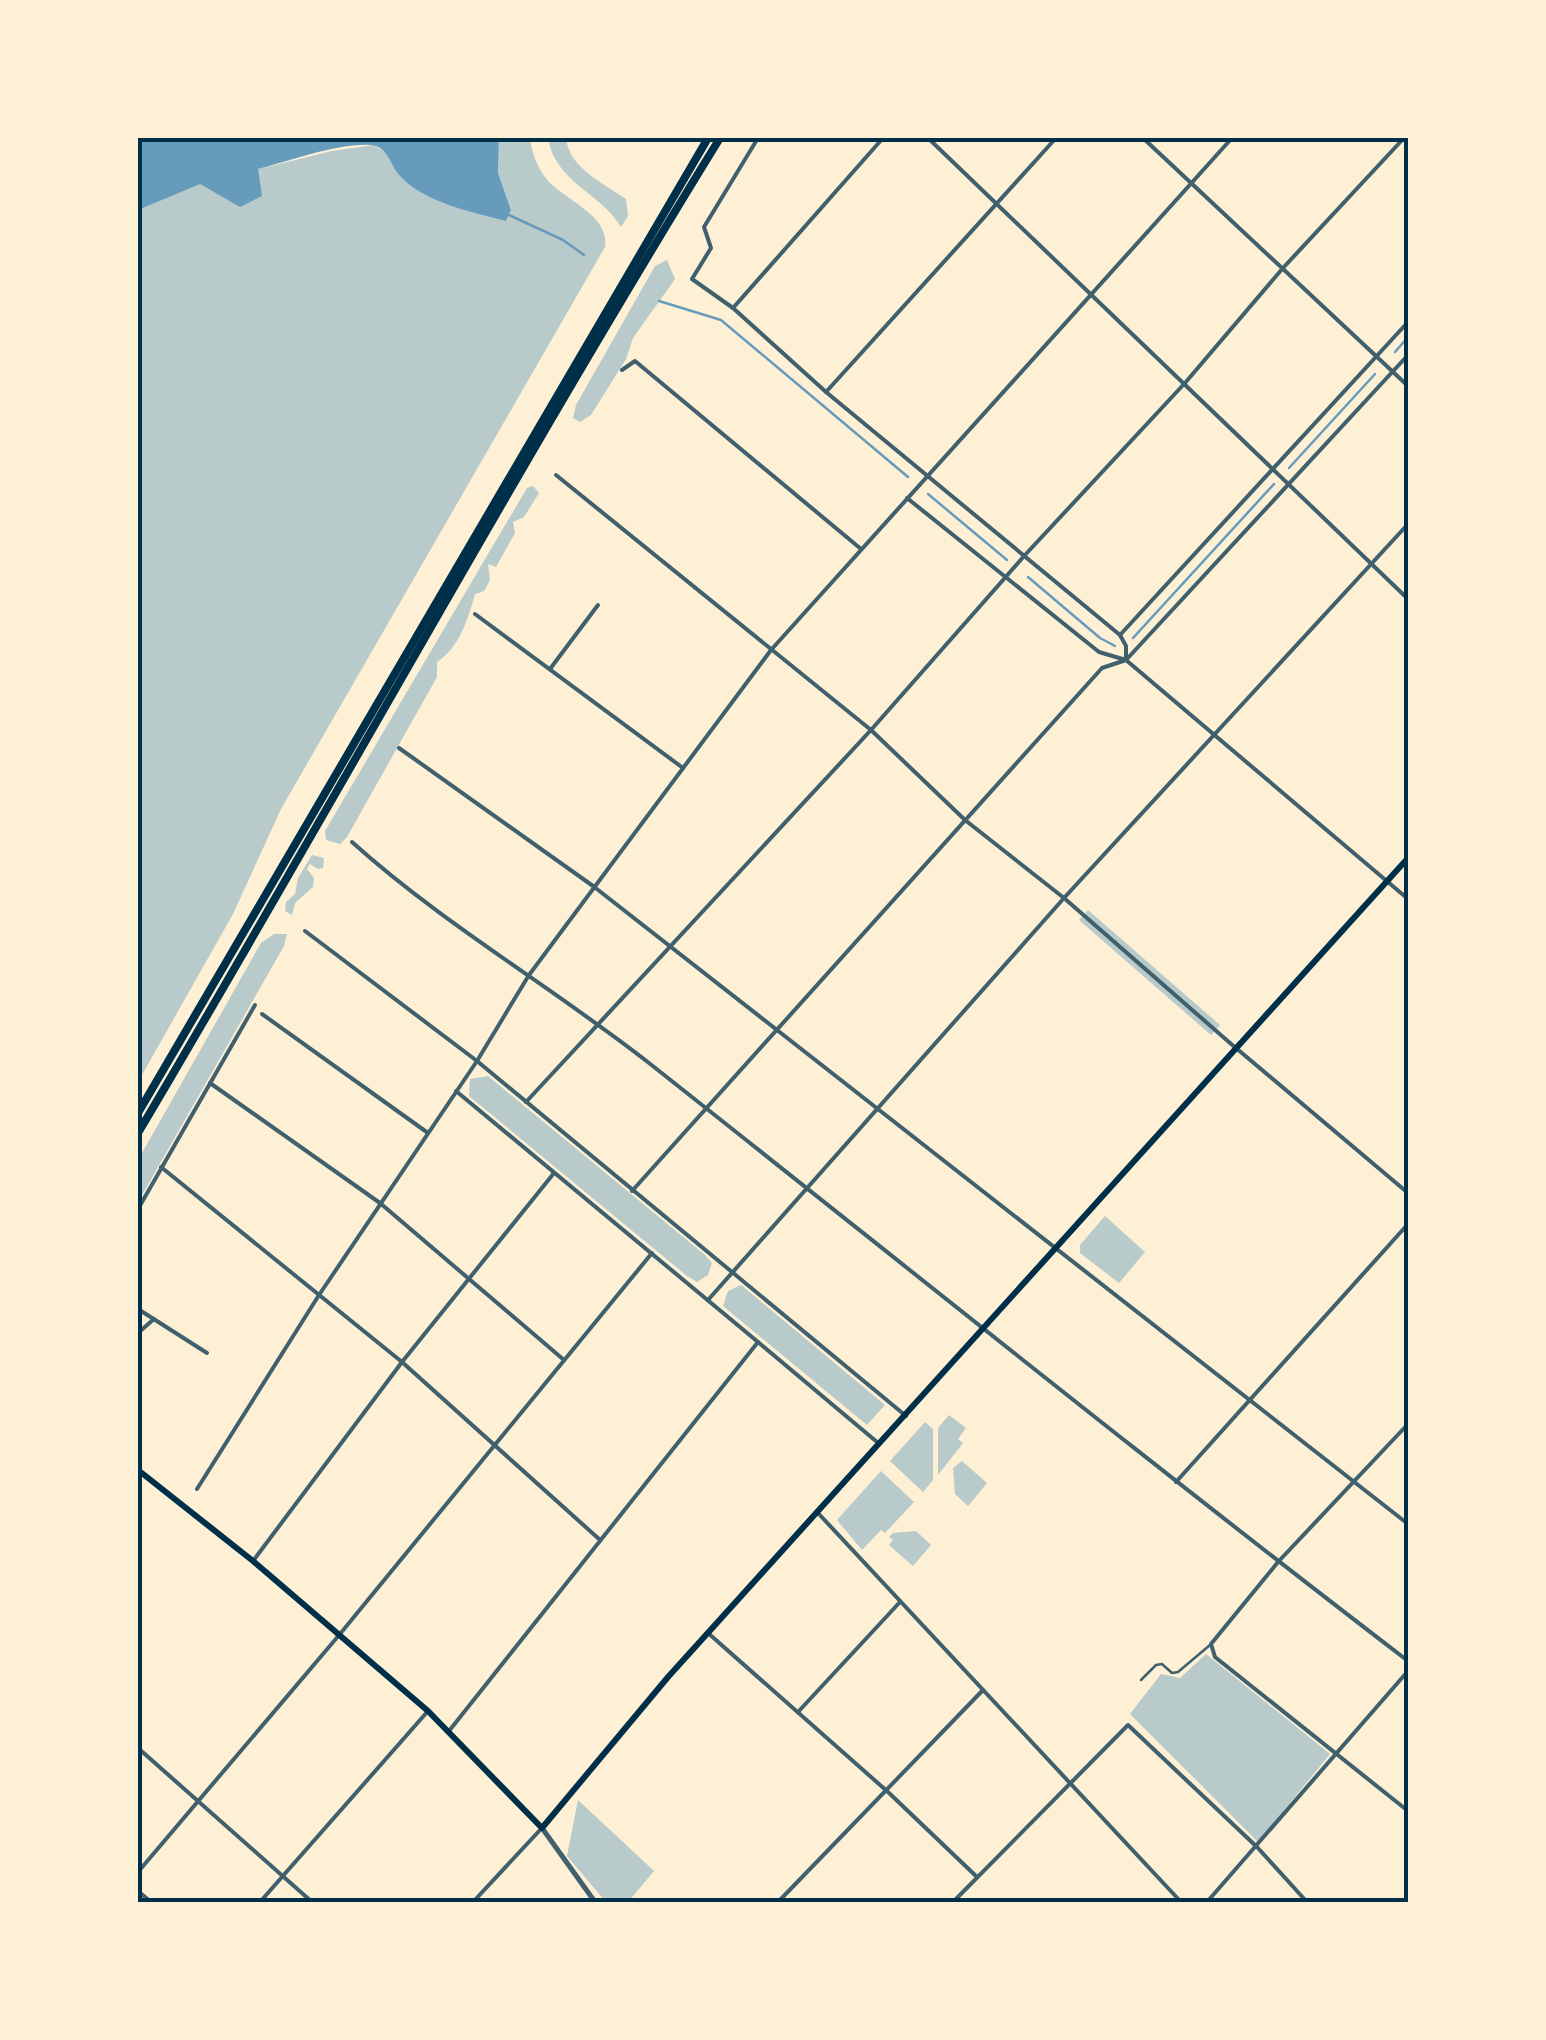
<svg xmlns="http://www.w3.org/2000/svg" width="1546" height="2040" font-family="'DM Sans',sans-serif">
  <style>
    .green { fill: #b9caca }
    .water { fill: #669bbc }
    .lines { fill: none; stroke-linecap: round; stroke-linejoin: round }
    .stream { stroke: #669bbc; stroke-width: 2.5 }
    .service { stroke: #3f606c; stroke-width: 2.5 }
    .pedestrian { stroke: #3f606c; stroke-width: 4 }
    .minor { stroke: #3f606c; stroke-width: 4 }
    .tertiary { stroke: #3f606c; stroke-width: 5 }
    .secondary { stroke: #003049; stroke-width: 6 }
    .primary { stroke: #003049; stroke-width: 8 }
    .neatline { fill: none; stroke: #003049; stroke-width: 4 }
  </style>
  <rect width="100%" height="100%" fill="#fdf0d5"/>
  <g class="green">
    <path d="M 499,138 L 530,138 C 532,154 538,170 549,182 C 567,201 610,216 605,247 L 281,809 L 233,914 L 138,1082 L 138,210 L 200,183 L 332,151 L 373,145 L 387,153 L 400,176 L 426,195 L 506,221 L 511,210 L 498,173 Z"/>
    <path d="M 548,138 L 566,138 C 569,168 603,183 626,199 L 628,216 L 621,227 C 600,192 555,182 548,138 Z"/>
    <polygon points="667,260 675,279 633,338 626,359 591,415 580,422 573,418 576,405 655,266"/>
    <path d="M 533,486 L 539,493 L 524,517 L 513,522 L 515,533 L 496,567 L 488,564 L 490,580 L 484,591 L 475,594 C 468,619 459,648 437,662 L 437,677 L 347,837 L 340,844 L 326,840 L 325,831 L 527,488 Z"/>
    <polygon points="312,855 324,858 323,868 318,869 310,864 307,869 314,878 313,887 295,903 292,915 285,911 286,902 295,894 298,878"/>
    <polygon points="1088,910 1220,1025 1211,1035 1079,920"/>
    <polygon points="274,934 287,934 284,946 138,1202 138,1160 261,943"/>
    <polygon points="488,1076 705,1255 712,1263 708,1275 697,1282 687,1276 469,1096 470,1079"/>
    <polygon points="1105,1216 1145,1252 1119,1283 1080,1253 1080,1245"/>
    <polygon points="741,1285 885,1405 867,1425 723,1306 728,1291"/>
    <polygon points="949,1415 966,1428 958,1439 963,1443 938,1475 938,1428"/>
    <polygon points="925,1422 933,1429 933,1480 923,1492 890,1461"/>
    <polygon points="962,1461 987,1483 968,1506 955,1494 953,1468"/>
    <polygon points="881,1471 914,1502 885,1533 881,1530 862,1550 837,1520"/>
    <polygon points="916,1531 931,1545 913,1566 889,1545 893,1540 889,1537 893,1533"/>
    <polygon points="1206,1654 1330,1754 1258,1842 1130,1714 1161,1674 1180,1678"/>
    <polygon points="578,1800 654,1871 628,1902 606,1902 567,1856"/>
  </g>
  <path class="water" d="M 138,138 L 499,138 L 498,173 L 511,210 L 506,221 C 472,212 426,203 401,177 C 390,166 389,147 371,145 C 338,143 290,161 258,169 L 262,196 L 240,207 L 200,184 L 138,210 Z"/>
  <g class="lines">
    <g class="stream">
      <polyline points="509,215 563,240 584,255"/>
      <polyline points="659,301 721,320 908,477"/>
      <polyline points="1395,352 1408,337"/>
      <polyline points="1289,468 1375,374"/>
      <polyline points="928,494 1007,560"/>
      <polyline points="1028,577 1100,638 1115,646"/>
      <polyline points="1133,638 1274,484"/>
    </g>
    <polyline class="service" points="1141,1680 1156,1665 1162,1664 1172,1673 1178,1672 1210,1645"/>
    <g class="pedestrian">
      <polyline points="1064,898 1230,1043"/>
      <polyline points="758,1342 846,1416"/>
    </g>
    <g class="minor">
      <polyline points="758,138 704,227 711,248 692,279 733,308 826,392 1120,635 1126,646 1126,660"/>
      <polyline points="928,138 1408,599"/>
      <polyline points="1143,138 1408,386"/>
      <polyline points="733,308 883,138"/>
      <polyline points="622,370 635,361 861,549"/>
      <polyline points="826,392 1056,138"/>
      <polyline points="556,475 871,730 965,820 1064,898"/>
      <polyline points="907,498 1099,652 1126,660 1408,899"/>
      <polyline points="475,614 683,768"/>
      <polyline points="1120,635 1408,322"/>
      <polyline points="550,669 598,605"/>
      <polyline points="399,748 593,886 1408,1524"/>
      <path d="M 352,842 C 443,924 552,987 649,1063 C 902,1263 1152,1465 1408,1661"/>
      <polyline points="305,931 477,1061 906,1416"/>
      <polyline points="262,1014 428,1133"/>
      <polyline points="1230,1043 1408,1193"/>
      <polyline points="210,1083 380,1203 564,1360"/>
      <polyline points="526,1102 871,730 1025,555 1185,383 1283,268 1404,138"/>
      <polyline points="161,1167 402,1362 599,1539"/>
      <polyline points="632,1191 1102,668 1126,660 1408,355"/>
      <polyline points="138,1209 255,1005"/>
      <polyline points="708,1300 1064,898 1408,524"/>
      <polyline points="138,1309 207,1353"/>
      <polyline points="138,1333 154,1319"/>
      <polyline points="846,1416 877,1442"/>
      <polyline points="1408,1424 1278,1562 1211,1644 1215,1657 1408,1811"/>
      <polyline points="1176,1482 1408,1224"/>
      <polyline points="197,1489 319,1295 477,1061 529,975 771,650 1232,138"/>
      <polyline points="138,1495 139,1493"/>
      <polyline points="818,1513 1181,1902"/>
      <polyline points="253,1561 402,1362 554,1173"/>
      <polyline points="708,1633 888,1792 977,1877"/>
      <polyline points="798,1712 900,1602"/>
      <polyline points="449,1731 758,1342 456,1091"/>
      <polyline points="138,1748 312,1902"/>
      <polyline points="138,1872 340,1634 652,1253"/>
      <polyline points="138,1891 151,1902"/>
      <polyline points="260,1902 428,1711"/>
      <polyline points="473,1902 541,1829"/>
      <polyline points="778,1902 983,1690"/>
      <polyline points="953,1902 1128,1725 1257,1847 1307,1902"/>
      <polyline points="1207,1902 1408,1671"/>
    </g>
    <polyline class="tertiary" points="542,1828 595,1902"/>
    <polyline class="secondary" points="138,1470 253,1561 428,1711 542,1828 668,1677 1408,858"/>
    <g class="primary">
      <polyline points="138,1113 708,138"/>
      <path d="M 138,1133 C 334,803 518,465 720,138"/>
    </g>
  </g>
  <rect width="1546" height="2040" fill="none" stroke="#fdf0d5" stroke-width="280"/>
  <rect x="140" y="140" width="1266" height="1760" class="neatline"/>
</svg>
